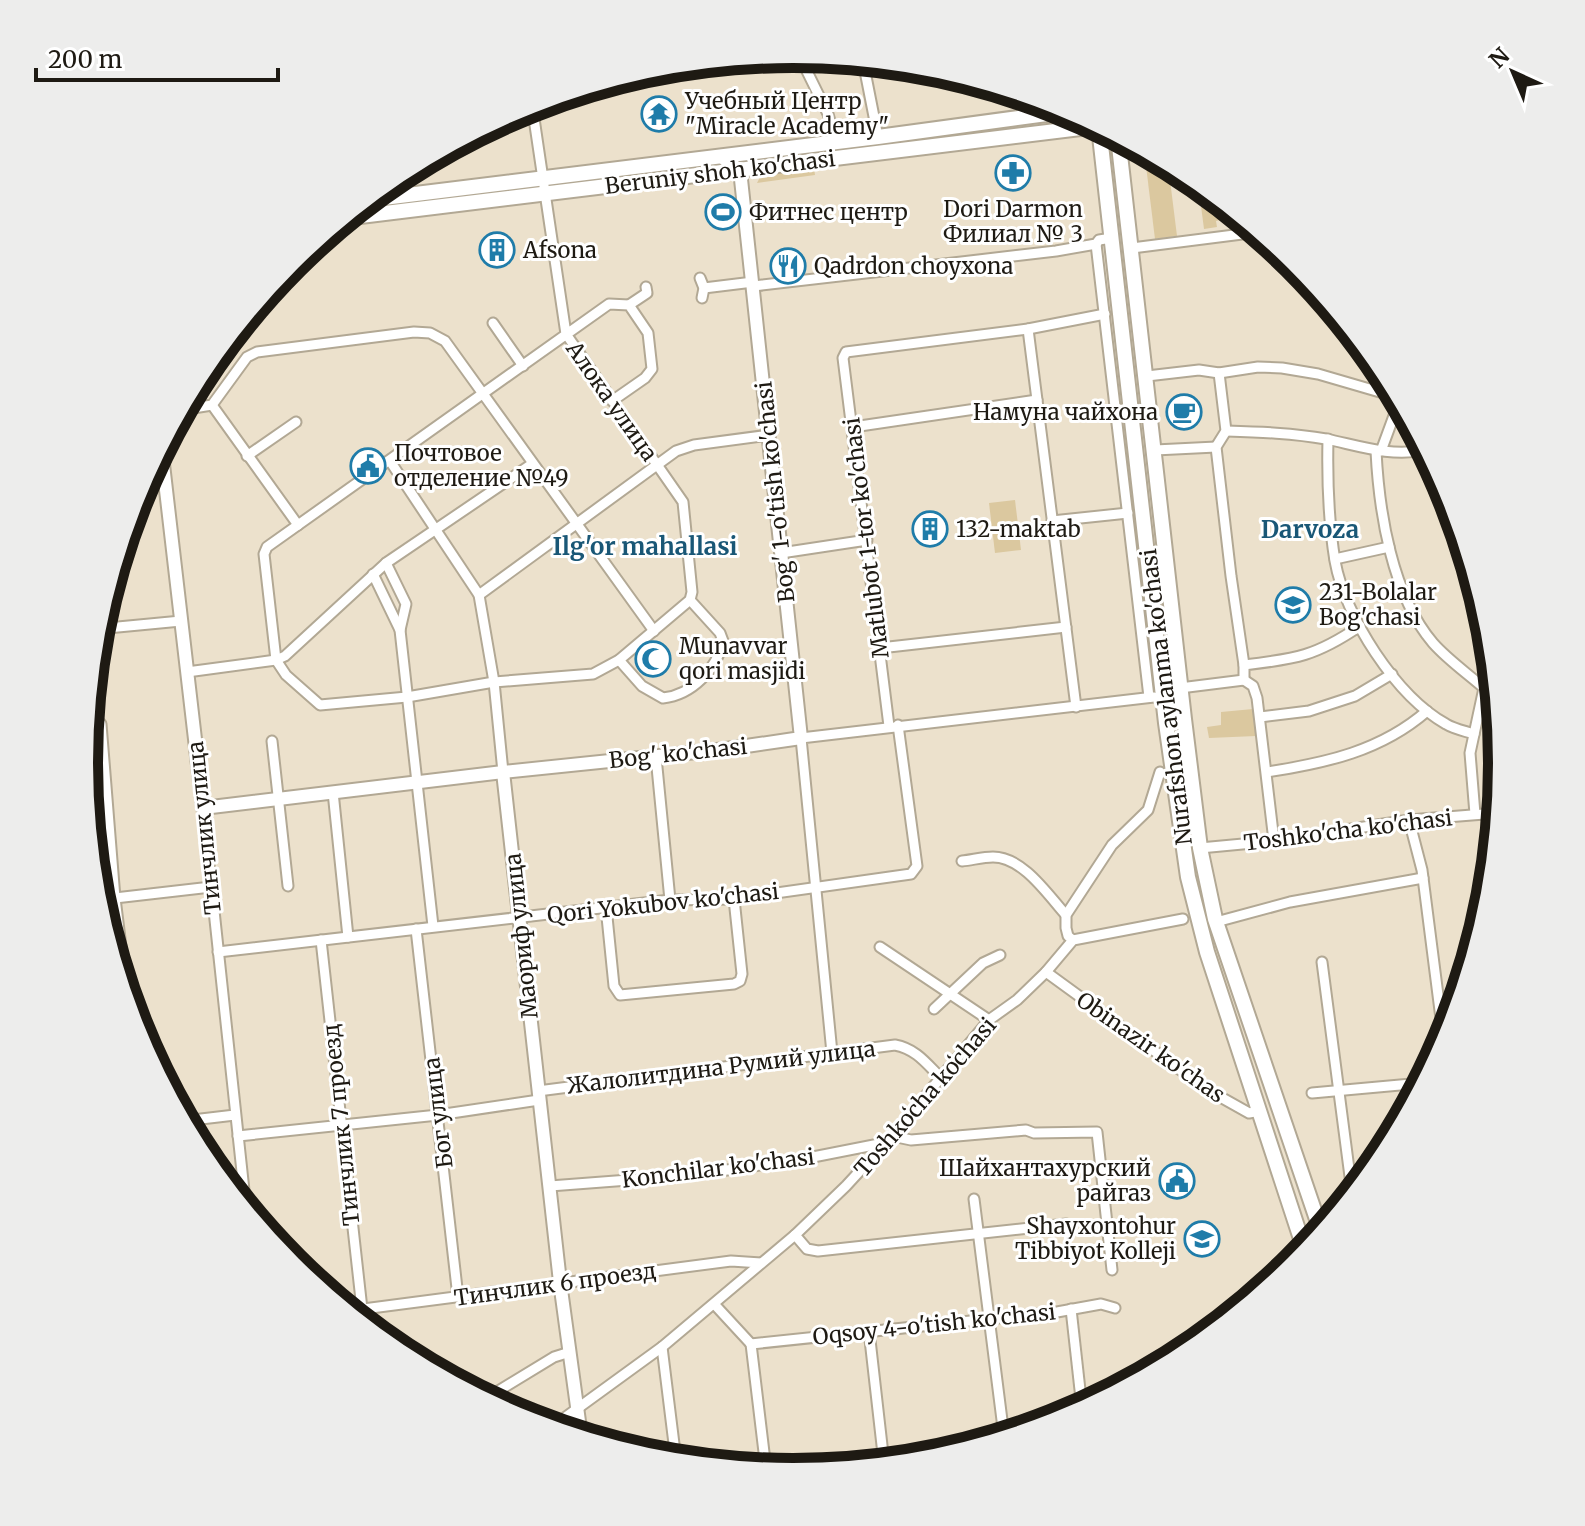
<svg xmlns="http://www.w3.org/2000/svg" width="1585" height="1526" font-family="Merriweather,serif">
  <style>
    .green { fill: #dbc89f }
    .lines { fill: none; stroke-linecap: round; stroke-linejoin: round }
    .street-casing { stroke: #b2a894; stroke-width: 13 }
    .secondary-casing { stroke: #b2a894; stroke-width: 16 }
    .primary-casing { stroke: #b2a894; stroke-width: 18 }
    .street { stroke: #fff; stroke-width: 9 }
    .secondary { stroke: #fff; stroke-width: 12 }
    .primary { stroke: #fff; stroke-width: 14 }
    .labels { text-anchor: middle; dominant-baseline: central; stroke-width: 6; stroke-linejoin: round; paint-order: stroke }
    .poi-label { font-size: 22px; fill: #1e1a13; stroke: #fff; text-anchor: start }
    .street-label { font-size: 22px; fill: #1e1a13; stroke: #fff }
    .neighbourhood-label { font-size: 24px; font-weight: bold; fill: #195776; stroke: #fff }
    .rim { fill: none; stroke: #1e1a13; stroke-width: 10 }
  </style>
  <rect width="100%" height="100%" fill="#ece1cc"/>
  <g class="green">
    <polygon points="1168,164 1177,236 1155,239 1146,166"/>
    <polygon points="814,168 815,175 757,183 761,175"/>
    <polygon points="1198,183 1218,199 1220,220 1216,221 1217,227 1204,229"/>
    <polygon points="1015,500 1021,550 995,553 989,503"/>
    <polygon points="1253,709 1256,736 1209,738 1207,727 1221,725 1221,712"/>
  </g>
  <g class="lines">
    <defs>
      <g id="street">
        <polyline points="799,55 828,114 836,142"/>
        <polyline points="863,61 878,137"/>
        <polyline points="532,105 566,334 683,502 692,592 690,600 619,660 593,674 494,682 407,697 320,705 286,675 276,660 264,554 267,547 609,304 629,305 648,333 652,369 645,378 612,401"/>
        <polyline points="1096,244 1149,697"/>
        <polyline points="1132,248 1258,232"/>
        <polyline points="700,278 704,288 702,298"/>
        <polyline points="754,286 1056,251 1096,244 1099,240 1112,238"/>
        <polyline points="704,288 753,282"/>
        <polyline points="629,305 647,293 646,287"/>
        <polyline points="493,323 523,366"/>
        <polyline points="1028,329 1076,707"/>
        <polyline points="1219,373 1226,431 1216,447 1231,576 1244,665"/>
        <polyline points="1147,376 1199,370 1219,373 1258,367 1282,368 1318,374 1397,397"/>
        <polyline points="212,405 298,525"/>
        <polyline points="181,410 212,405 247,357 257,352 414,332 430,333 445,341 654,631"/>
        <polyline points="853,427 1037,400"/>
        <path d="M 1226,431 C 1259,432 1293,433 1326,439 C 1360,446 1390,457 1425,450"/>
        <path d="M 1328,439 C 1327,482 1328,518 1335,561 C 1345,617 1396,696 1446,724 C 1454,729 1465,731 1474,734"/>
        <polyline points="1155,450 1216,447"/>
        <path d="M 1376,451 C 1379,512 1392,595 1433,643 C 1448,660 1467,673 1484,688"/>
        <polyline points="1381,451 1399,402"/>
        <polyline points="247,456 296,422"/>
        <polyline points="390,461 479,595 494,682 503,772"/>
        <polyline points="1052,521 1128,513"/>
        <polyline points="781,553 867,540"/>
        <polyline points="1335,559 1389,547"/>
        <polyline points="386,563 406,604 400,630"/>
        <polyline points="373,574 400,630 433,926"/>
        <polyline points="479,595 676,451 694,445 769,435"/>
        <polyline points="97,629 181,621"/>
        <polyline points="880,648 1066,627"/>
        <path d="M 619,660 L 642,686 L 663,698 C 692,695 717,669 723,641 L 720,633 L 690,600"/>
        <polyline points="187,672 276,660 285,656 386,563 532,464"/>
        <polyline points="1244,680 1253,686 1257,698 1274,841"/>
        <path d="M 1180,688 L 1244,680 L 1244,665 C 1296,659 1316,656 1360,626"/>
        <polyline points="1260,717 1309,711 1355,696 1392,674"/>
        <polyline points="88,718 94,718 101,724 115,898 128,1003"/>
        <polyline points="889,726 843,358 846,352 1028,329 1105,314"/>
        <polyline points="272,741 288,886"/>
        <polyline points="656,757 670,900"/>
        <path d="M 1267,772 C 1326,763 1381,751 1427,711"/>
        <polyline points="333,792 348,937"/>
        <polyline points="203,808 246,1209"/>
        <polyline points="1475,814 1470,753 1484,688 1492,666"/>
        <polyline points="1409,820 1422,870 1444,1042"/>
        <polyline points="1200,848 1274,841 1409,820 1497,813"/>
        <path d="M 962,861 C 972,860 983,857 993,857 C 1023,857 1048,895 1066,915"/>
        <polyline points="115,898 211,887"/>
        <polyline points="606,907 614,986 620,995 734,984 740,981 742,974 734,899"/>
        <polyline points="1216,922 1290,902 1423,878"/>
        <polyline points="416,929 458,1297"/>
        <polyline points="321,940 362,1309"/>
        <polyline points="1073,940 1068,936 1066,928 1066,915 1112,845 1148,810 1160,772"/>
        <polyline points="880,947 989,1020"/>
        <polyline points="218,952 670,900 734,899 911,874 917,866 898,725"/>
        <polyline points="1322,962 1352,1192"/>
        <polyline points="1046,972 1208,1090 1249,1113 1260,1111"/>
        <polyline points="934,1009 983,963 1000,955"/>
        <polyline points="832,1053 801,738 1154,697"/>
        <path d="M 538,1091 L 895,1045 C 916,1049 926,1063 940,1077"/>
        <polyline points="1312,1093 1422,1083"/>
        <polyline points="184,1121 235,1115"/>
        <polyline points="238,1136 438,1115 539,1100"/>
        <polyline points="892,1136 911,1140 1026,1130 1034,1133 1097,1132 1112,1270"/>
        <polyline points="550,1186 694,1175 813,1157 884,1143"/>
        <polyline points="974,1199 1004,1436"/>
        <polyline points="795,1235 807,1249 818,1251 1066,1224"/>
        <polyline points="715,1305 751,1344"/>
        <polyline points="1071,1309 1082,1408"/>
        <polyline points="348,1311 731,1261 761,1263"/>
        <polyline points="869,1331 884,1463"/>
        <polyline points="751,1344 1057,1312 1101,1304 1115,1308"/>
        <polyline points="751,1344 766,1469"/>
        <polyline points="662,1347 676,1460"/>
        <polyline points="485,1399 554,1357 570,1352"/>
        <polyline points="552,1427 662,1347 795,1235 846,1186 892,1136 989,1020 1017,1000 1046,972 1073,940 1183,919"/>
      </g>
      <g id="secondary">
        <polyline points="161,447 203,808 503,772 726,749 801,738 740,170 720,156"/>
        <polyline points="503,772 560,1282 581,1436"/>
      </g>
      <g id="primary">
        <polyline points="1099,127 1166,723 1188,877 1207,952 1305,1251"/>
        <polyline points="1118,137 1184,719 1200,848 1215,919 1321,1231"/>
        <polyline points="367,200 878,137 1069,111"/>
        <polyline points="344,218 1097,126"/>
      </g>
    </defs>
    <use href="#street" class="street-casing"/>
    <use href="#secondary" class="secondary-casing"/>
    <use href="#primary" class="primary-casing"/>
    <use href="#street" class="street"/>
    <use href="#secondary" class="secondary"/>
    <use href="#primary" class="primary"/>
  </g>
  <defs>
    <symbol id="temple-ring" viewBox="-11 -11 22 22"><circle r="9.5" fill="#fff" stroke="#1f7ca9" stroke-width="1.5"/><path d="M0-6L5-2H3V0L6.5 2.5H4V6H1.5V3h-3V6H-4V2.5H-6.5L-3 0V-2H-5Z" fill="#1f7ca9"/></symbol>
    <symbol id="pharmacy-ring" viewBox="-11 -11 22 22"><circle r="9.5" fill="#fff" stroke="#1f7ca9" stroke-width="1.5"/><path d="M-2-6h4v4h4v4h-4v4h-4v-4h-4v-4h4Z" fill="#1f7ca9"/></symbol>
    <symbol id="stadium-ring" viewBox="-11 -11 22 22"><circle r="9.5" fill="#fff" stroke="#1f7ca9" stroke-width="1.5"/><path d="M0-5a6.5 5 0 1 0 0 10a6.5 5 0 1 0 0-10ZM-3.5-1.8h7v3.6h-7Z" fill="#1f7ca9"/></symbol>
    <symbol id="building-ring" viewBox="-11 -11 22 22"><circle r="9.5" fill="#fff" stroke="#1f7ca9" stroke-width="1.5"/><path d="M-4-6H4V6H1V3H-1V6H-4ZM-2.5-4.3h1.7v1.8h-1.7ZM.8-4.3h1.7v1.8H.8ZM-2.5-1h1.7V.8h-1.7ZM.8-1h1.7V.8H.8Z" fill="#1f7ca9"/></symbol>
    <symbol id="restaurant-ring" viewBox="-11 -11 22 22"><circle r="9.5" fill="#fff" stroke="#1f7ca9" stroke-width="1.5"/><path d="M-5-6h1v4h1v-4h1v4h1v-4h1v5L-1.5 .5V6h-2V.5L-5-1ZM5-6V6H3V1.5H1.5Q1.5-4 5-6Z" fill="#1f7ca9"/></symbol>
    <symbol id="cafe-ring" viewBox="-11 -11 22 22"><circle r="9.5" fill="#fff" stroke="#1f7ca9" stroke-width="1.5"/><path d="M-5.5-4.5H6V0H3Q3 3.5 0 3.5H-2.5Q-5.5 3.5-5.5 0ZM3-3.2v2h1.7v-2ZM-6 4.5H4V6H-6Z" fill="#1f7ca9"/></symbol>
    <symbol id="civic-ring" viewBox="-11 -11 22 22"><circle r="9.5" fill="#fff" stroke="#1f7ca9" stroke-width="1.5"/><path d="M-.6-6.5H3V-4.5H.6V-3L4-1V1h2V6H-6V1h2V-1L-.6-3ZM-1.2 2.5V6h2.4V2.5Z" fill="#1f7ca9"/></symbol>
    <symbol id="school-ring" viewBox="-11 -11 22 22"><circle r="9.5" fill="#fff" stroke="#1f7ca9" stroke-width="1.5"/><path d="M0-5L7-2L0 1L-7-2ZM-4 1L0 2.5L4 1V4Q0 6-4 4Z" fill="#1f7ca9"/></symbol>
    <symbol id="mosque-ring" viewBox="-11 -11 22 22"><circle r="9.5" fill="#fff" stroke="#1f7ca9" stroke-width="1.5"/><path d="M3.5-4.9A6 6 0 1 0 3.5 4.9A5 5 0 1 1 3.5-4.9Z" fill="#1f7ca9"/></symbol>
    <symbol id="university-ring" viewBox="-11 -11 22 22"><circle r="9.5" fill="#fff" stroke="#1f7ca9" stroke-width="1.5"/><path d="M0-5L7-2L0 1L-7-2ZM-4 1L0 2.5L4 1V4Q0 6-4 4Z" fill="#1f7ca9"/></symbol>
  </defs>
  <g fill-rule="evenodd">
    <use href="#temple-ring" x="639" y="94" width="40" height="40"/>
    <use href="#pharmacy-ring" x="993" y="153" width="40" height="40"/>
    <use href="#stadium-ring" x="703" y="192" width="40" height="40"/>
    <use href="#building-ring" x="477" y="230" width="40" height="40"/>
    <use href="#restaurant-ring" x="768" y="246" width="40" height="40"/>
    <use href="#cafe-ring" x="1164" y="392" width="40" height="40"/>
    <use href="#civic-ring" x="348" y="446" width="40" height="40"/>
    <use href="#building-ring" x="910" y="509" width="40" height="40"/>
    <use href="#school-ring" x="1273" y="585" width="40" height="40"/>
    <use href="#mosque-ring" x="633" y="639" width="40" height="40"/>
    <use href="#civic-ring" x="1157" y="1161" width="40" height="40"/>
    <use href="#university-ring" x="1182" y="1219" width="40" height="40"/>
  </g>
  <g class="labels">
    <g class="poi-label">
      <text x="685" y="101">Учебный Центр<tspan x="685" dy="25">"Miracle Academy"</tspan></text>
      <text x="1013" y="209" text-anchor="middle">Dori Darmon<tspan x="1013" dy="25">Филиал № 3</tspan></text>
      <text x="749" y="212">Фитнес центр</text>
      <text x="523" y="250">Afsona</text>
      <text x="814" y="266">Qadrdon choyxona</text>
      <text x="1158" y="412" text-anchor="end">Намуна чайхона</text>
      <text x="394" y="453">Почтовое<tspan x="394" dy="25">отделение №49</tspan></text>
      <text x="956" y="529">132-maktab</text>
      <text x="1319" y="592">231-Bolalar<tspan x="1319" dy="25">Bog'chasi</tspan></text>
      <text x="679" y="646">Munavvar<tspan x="679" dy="25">qori masjidi</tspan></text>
      <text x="1151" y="1168" text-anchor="end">Шайхантахурский<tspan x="1151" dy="25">райгаз</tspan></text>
      <text x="1176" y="1226" text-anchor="end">Shayxontohur<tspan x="1176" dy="25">Tibbiyot Kolleji</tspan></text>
    </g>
    <g class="street-label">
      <text transform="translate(720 172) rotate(-7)">Beruniy shoh ko'chasi</text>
      <text transform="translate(612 401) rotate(55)">Алока улица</text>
      <text transform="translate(775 492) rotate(-96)">Bog' 1-o'tish ko'chasi</text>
      <text transform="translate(866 538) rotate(-97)">Matlubot 1-tor ko'chasi</text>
      <text transform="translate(1166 697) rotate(-97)">Nurafshon aylanma ko'chasi</text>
      <text transform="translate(678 753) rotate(-6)">Bog' ko'chasi</text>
      <text transform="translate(204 828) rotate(-96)">Тинчлик улица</text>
      <text transform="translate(1348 830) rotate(-7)">Toshko'cha ko'chasi</text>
      <text transform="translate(663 903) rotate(-6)">Qori Yokubov ko'chasi</text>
      <text transform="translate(521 936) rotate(-96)">Маориф улица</text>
      <text transform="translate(1151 1047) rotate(35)">Obinazir ko'chas</text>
      <text transform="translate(721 1067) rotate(-7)">Жалолитдина Румий улица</text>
      <text transform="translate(925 1097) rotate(-49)">Toshkoʻcha koʻchasi</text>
      <text transform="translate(438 1113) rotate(-97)">Бог улица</text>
      <text transform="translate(341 1125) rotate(-96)">Тинчлик 7 проезд</text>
      <text transform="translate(718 1168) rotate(-7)">Konchilar ko'chasi</text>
      <text transform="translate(555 1284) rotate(-8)">Тинчлик 6 проезд</text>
      <text transform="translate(934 1324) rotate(-6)">Oqsoy 4-o'tish ko'chasi</text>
    </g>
    <g class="neighbourhood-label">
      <text x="1310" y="529">Darvoza</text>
      <text x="645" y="546">Ilg'or mahallasi</text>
    </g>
  </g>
  <path d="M0 0H1585V1526H0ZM98 763a695 695 0 1 1 1390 0a695 695 0 1 1-1390 0Z" fill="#ededec" fill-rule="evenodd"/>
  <path class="rim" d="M98 763a695 695 0 1 1 1390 0a695 695 0 1 1-1390 0Z"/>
  <g transform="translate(1513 72) rotate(316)" stroke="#ffffff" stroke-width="6" paint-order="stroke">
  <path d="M0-6L14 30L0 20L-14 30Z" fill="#1e1a13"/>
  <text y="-12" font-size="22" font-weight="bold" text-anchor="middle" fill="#1e1a13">N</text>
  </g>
  <path d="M36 68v12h242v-12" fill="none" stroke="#1e1a13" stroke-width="4"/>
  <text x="48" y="68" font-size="24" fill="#1e1a13" stroke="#ffffff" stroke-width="6" paint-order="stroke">200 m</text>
</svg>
